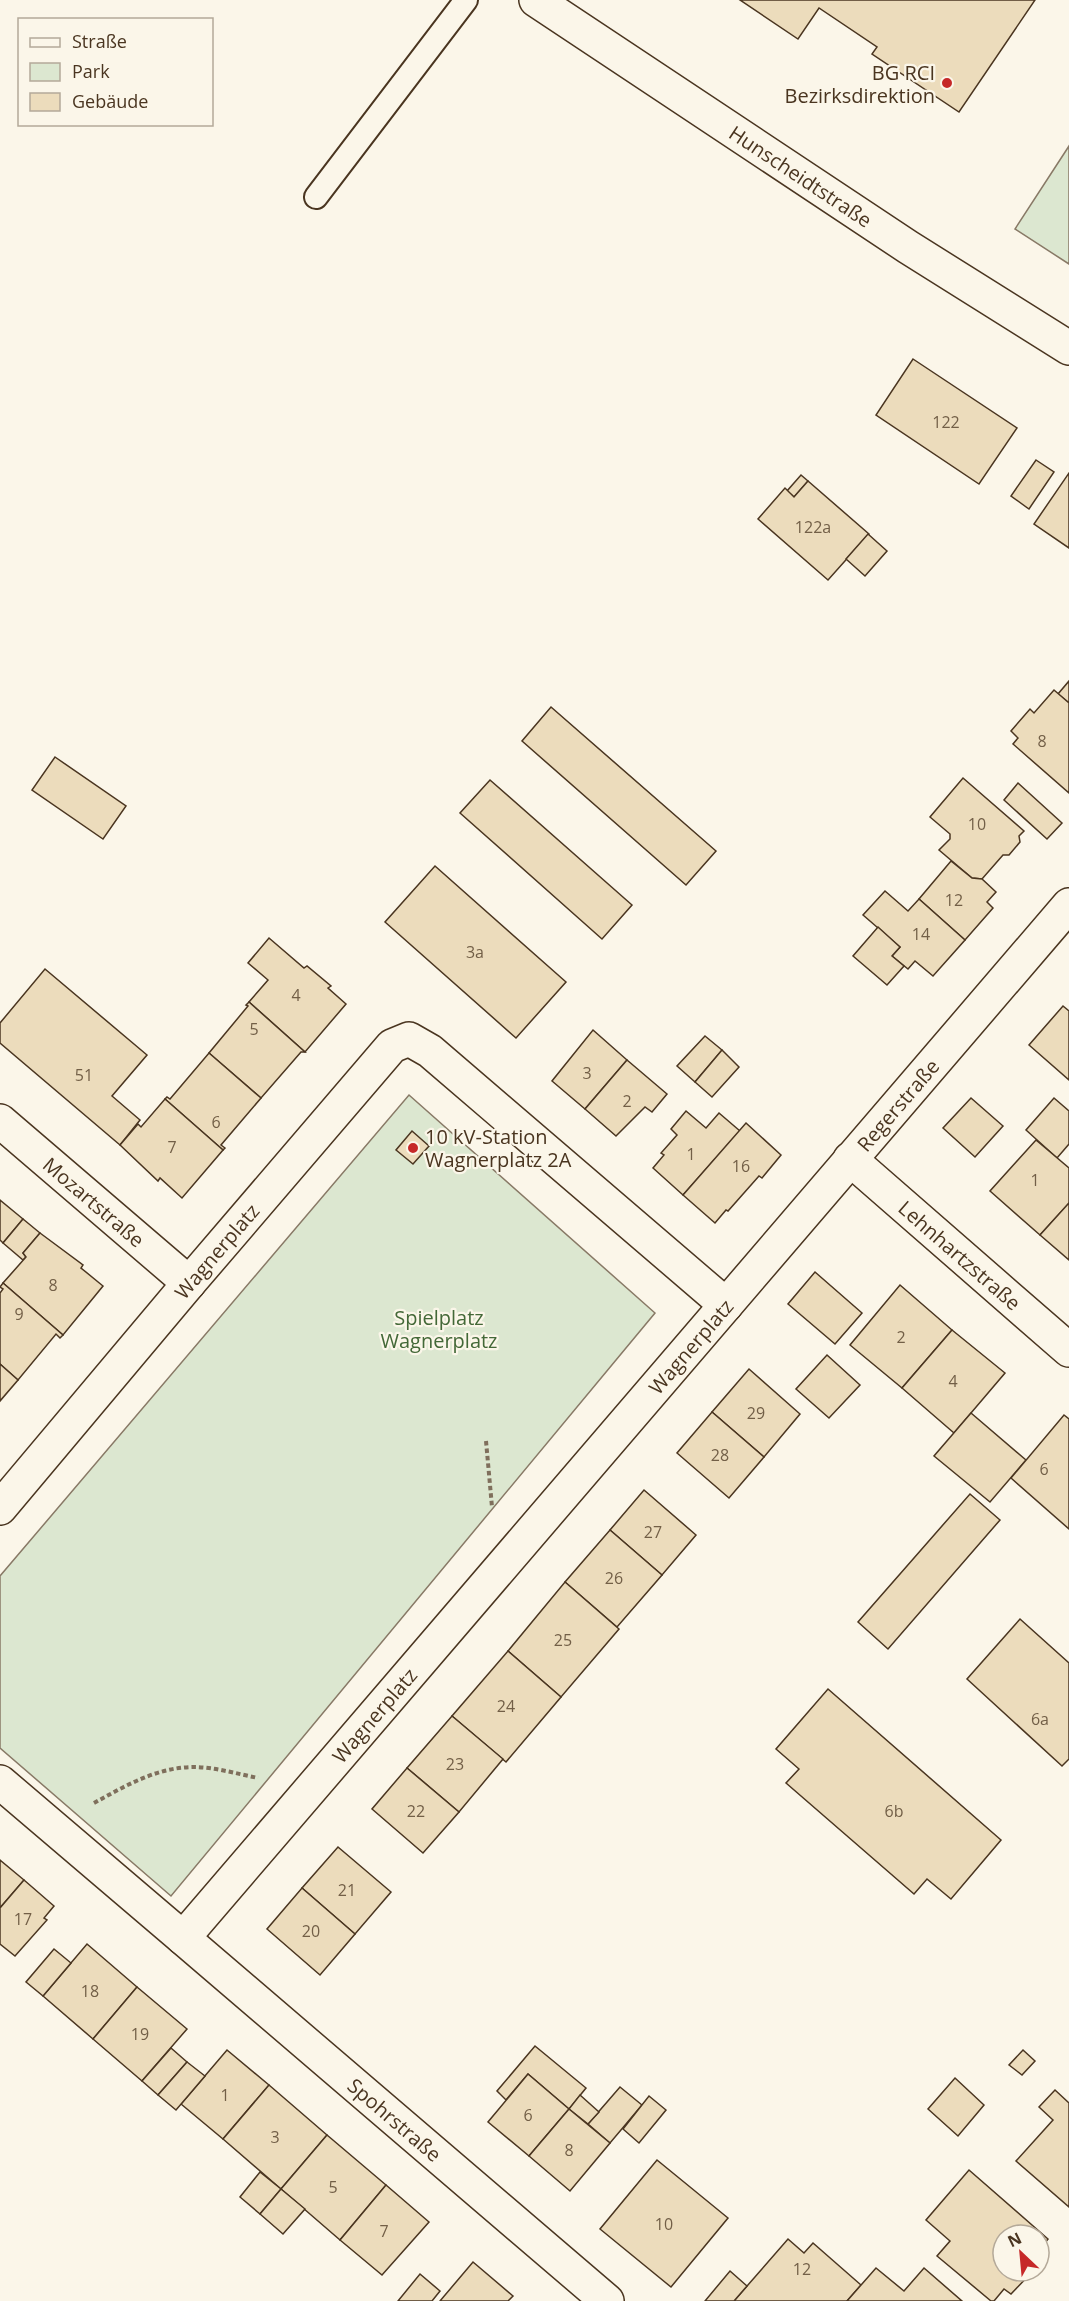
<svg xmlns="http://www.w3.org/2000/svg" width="1069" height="2301" font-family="'Open Sans',sans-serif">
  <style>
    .green { fill: #dce7d0; stroke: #887966; stroke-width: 1.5 }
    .building { fill: #ecdcbc; stroke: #4a3520; stroke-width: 1.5 }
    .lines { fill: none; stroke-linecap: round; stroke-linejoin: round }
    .lane-casing { stroke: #4a3520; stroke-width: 26 }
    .street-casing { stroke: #4a3520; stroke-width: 36 }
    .path { stroke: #7f6f5c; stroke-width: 4; stroke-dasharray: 4.5 3; stroke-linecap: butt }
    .lane { stroke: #fbf6e9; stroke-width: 22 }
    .street { stroke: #fbf6e9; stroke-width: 33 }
    .poi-dot { fill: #c62828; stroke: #fbf6e9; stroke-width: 2 }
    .labels { text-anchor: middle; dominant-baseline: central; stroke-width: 4.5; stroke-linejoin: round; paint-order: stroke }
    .number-label { font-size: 16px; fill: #725f47 }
    .poi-label { font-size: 20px; fill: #4a3520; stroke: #fbf6e9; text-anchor: end }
    .street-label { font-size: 20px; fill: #4a3520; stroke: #fbf6e9 }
    .park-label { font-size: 20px; fill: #436837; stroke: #fbf6e9 }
  </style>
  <rect width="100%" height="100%" fill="#fbf6e9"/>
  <g class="green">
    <polygon points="1069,146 1069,264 1015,229"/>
    <polygon points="409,1095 655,1313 171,1896 0,1748 0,1576"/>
  </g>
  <g class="building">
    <polygon points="740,0 1035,0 959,112 872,54 877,47 819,8 798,39"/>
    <polygon points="913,359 1017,428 979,484 876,415"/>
    <polygon points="1036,460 1054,472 1029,509 1011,496"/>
    <polygon points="1069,473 1069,548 1034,524"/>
    <polygon points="801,475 808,481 794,497 787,491"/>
    <polygon points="808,481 869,534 828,580 758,519 785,488 794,497"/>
    <polygon points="868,534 887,551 865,576 846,559"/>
    <polygon points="1069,681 1069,703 1058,694"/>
    <polygon points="1054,690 1069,703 1069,793 1013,744 1018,738 1011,731 1030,709 1034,713"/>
    <polygon points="551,707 716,851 686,885 522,741"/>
    <polygon points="55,757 126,806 103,839 32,790"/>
    <polygon points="963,778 1024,831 1019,836 1020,842 1009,855 1003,855 982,879 972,878 939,850 950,839 950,834 930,817"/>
    <polygon points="490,780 632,905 602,939 460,813"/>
    <polygon points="1018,783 1062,823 1047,839 1004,800"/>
    <polygon points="951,861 972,878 982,879 996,892 987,902 993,908 965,940 919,899"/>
    <polygon points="435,866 566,982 516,1038 385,922"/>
    <polygon points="885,891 908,911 919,899 965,940 933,976 915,961 908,969 892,956 900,947 863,915"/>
    <polygon points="878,927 900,947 892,956 904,966 887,985 853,956"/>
    <polygon points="269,938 304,968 307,966 331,986 328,988 346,1004 305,1052 249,1002 268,980 248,963"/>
    <polygon points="45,969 147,1055 112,1096 140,1120 120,1145 0,1043 0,1023"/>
    <polygon points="249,1002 305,1052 301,1052 261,1098 209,1053 248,1006 246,1005"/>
    <polygon points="1063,1006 1069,1011 1069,1080 1029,1045"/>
    <polygon points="593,1030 627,1060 585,1109 552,1081"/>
    <polygon points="705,1036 722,1050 695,1082 677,1066"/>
    <polygon points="722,1050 739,1067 712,1097 695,1082"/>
    <polygon points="209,1053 261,1098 221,1145 225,1148 223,1150 165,1099 167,1097 170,1099"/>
    <polygon points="627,1060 667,1094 652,1112 645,1107 616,1136 585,1109"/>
    <polygon points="971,1098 1003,1126 975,1157 943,1128"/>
    <polygon points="1054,1098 1069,1111 1069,1144 1057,1158 1026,1130"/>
    <polygon points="165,1099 223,1150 182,1198 160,1178 158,1181 120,1145 138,1124 141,1127"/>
    <polygon points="686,1111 706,1128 719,1113 740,1131 683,1195 653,1168 664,1155 661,1153 677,1135 671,1129"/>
    <polygon points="746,1123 781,1155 762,1178 759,1176 728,1211 726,1210 715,1223 683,1195"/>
    <polygon points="412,1131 429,1146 413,1164 396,1150"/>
    <polygon points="1036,1140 1069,1168 1069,1203 1040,1235 990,1191"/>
    <polygon points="0,1200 23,1219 3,1243 0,1240"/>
    <polygon points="1069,1203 1069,1260 1040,1235"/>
    <polygon points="23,1219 40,1233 23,1253 26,1257 23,1260 3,1243"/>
    <polygon points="40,1233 83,1265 81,1268 103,1286 63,1335 3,1283 26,1257 23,1253"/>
    <polygon points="815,1272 862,1313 835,1344 788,1304"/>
    <polygon points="3,1283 63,1335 60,1338 56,1334 18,1380 0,1364 0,1293 3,1289 0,1287"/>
    <polygon points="900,1285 952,1330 902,1388 850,1345"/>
    <polygon points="952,1330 1005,1373 954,1433 902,1388"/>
    <polygon points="827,1355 860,1385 829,1418 796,1389"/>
    <polygon points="0,1364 18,1380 0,1401"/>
    <polygon points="749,1369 800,1414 764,1457 712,1412"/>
    <polygon points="712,1412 764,1457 729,1498 677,1453"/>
    <polygon points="971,1413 1026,1460 990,1502 934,1456"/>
    <polygon points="1064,1415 1069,1419 1069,1529 1011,1478"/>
    <polygon points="644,1490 696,1535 662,1575 610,1530"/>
    <polygon points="970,1494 1000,1520 888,1649 858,1622"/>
    <polygon points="610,1530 662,1575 617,1627 565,1582"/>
    <polygon points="565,1582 619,1629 561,1697 508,1651"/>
    <polygon points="1020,1619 1069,1663 1069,1759 1062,1766 967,1679"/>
    <polygon points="508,1651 561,1697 506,1762 452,1716"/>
    <polygon points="828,1689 1001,1840 951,1899 927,1879 914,1894 786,1783 799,1769 776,1749"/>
    <polygon points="452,1716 503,1759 459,1812 407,1768"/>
    <polygon points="407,1768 459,1812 423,1853 372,1809"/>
    <polygon points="338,1847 391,1892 355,1934 302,1888"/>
    <polygon points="0,1860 24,1880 0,1908"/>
    <polygon points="24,1880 54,1906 44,1918 47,1920 15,1956 0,1944 0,1908"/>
    <polygon points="302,1888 355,1934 320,1975 267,1929"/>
    <polygon points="87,1944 137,1987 93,2039 43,1996"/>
    <polygon points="54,1949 71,1963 43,1996 26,1982"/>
    <polygon points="137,1987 187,2029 142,2081 93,2039"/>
    <polygon points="535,2046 586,2088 569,2109 528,2074 506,2100 497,2091"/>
    <polygon points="171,2048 187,2062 158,2095 142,2081"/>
    <polygon points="227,2050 269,2085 223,2139 181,2104"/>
    <polygon points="1023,2050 1035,2061 1022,2075 1009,2065"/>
    <polygon points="187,2062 205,2076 176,2110 158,2095"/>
    <polygon points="528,2074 569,2109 529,2156 488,2122"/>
    <polygon points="955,2078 984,2105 958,2136 928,2109"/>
    <polygon points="269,2085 327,2135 281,2189 223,2139"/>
    <polygon points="620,2087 642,2105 610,2143 588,2124"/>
    <polygon points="1055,2090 1069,2103 1069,2207 1016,2161 1053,2120 1039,2107"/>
    <polygon points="580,2095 599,2112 588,2124 569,2109"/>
    <polygon points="649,2096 666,2110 639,2143 623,2129"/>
    <polygon points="569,2109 610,2143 570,2191 529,2156"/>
    <polygon points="327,2135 386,2185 340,2240 281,2189"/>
    <polygon points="657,2160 728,2218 671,2287 600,2229"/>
    <polygon points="969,2170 1048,2239 1039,2250 1039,2235 1003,2235 1003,2271 1033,2271 1011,2294 1004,2289 994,2301 991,2301 937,2256 950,2241 926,2220"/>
    <polygon points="260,2172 281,2189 260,2214 240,2197"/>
    <polygon points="386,2185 429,2222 382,2275 340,2240"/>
    <polygon points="281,2189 305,2209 283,2234 260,2214"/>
    <polygon points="788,2239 804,2253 813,2243 861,2285 847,2301 734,2301"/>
    <polygon points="473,2262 513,2296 508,2301 440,2301"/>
    <polygon points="876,2268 904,2291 924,2268 962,2301 847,2301"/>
    <polygon points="730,2271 747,2286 734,2301 705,2301"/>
    <polygon points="420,2274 440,2291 432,2301 398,2301"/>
  </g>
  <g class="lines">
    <defs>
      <polyline id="lane" points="316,197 466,0"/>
      <g id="street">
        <path id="s1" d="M 536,0 L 908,247 L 1069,348"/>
        <path id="s2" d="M 0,1121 L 189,1283"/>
        <path id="s3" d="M 850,1159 L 1069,1350"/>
        <path id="s4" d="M 0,1508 L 189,1283 L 392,1046 L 409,1039 L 430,1051 L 726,1305"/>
        <path id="s5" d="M 0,1782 L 183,1938 L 1069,905"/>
        <path id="s6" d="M 183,1938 L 607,2301"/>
      </g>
    </defs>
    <use href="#lane" class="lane-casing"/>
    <use href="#street" class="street-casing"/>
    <g class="path">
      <polyline points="486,1441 492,1507"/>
      <path d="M 94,1803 C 125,1786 157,1767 194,1767 C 214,1767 238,1774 258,1778"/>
    </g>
    <use href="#lane" class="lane"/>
    <use href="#street" class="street"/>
  </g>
  <g class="poi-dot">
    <circle cx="947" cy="83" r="6"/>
    <circle cx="413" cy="1148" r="6"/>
  </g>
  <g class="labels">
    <g class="number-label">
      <text x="946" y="422">122</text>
      <text x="813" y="527">122a</text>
      <text x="1042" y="741">8</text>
      <text x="977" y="824">10</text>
      <text x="954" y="900">12</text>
      <text x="921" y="934">14</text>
      <text x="475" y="952">3a</text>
      <text x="296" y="995">4</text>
      <text x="254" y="1029">5</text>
      <text x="587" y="1073">3</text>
      <text x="84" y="1075">51</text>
      <text x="627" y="1101">2</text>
      <text x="216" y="1122">6</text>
      <text x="172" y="1147">7</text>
      <text x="691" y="1154">1</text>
      <text x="741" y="1166">16</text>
      <text x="1035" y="1180">1</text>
      <text x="53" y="1285">8</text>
      <text x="19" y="1314">9</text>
      <text x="901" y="1337">2</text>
      <text x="953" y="1381">4</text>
      <text x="756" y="1413">29</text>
      <text x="720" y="1455">28</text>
      <text x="1044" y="1469">6</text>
      <text x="653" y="1532">27</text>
      <text x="614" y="1578">26</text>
      <text x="563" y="1640">25</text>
      <text x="506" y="1706">24</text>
      <text x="1040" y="1719">6a</text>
      <text x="455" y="1764">23</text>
      <text x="416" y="1811">22</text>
      <text x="894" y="1811">6b</text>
      <text x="347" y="1890">21</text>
      <text x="23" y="1919">17</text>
      <text x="311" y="1931">20</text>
      <text x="90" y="1991">18</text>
      <text x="140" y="2034">19</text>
      <text x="225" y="2095">1</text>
      <text x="528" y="2115">6</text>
      <text x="275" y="2137">3</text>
      <text x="569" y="2150">8</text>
      <text x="333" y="2187">5</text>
      <text x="664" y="2224">10</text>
      <text x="384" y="2231">7</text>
      <text x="802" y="2269">12</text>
    </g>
    <g class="poi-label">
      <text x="935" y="72">BG RCI<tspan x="935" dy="23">Bezirksdirektion</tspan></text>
      <text x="425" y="1136" text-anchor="start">10 kV-Station<tspan x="425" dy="23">Wagnerplatz 2A</tspan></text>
    </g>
    <g class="street-label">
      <text stroke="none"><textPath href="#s1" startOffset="318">Hunscheidtstraße</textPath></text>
      <text stroke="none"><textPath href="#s5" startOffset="1338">Regerstraße</textPath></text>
      <text stroke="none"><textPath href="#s2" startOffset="124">Mozartstraße</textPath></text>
      <text stroke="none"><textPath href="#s4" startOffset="336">Wagnerplatz</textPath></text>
      <text stroke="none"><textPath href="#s3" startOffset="146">Lehnhartzstraße</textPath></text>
      <text stroke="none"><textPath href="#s5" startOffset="1020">Wagnerplatz</textPath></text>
      <text stroke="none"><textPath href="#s5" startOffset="534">Wagnerplatz</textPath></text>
      <text stroke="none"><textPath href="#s6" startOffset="279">Spohrstraße</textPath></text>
    </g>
    <g class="park-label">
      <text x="439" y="1317">Spielplatz<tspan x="439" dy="23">Wagnerplatz</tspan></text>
    </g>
  </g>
  <rect x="18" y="18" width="195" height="108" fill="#fbf6e9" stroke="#b4a999" stroke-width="1.5"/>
  <rect x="30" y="38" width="30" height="9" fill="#fbf6e9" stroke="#b4a999" stroke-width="1.5"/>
  <text x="72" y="48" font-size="18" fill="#4a3520">Straße</text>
  <rect x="30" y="63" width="30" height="18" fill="#dce7d0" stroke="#b4a999" stroke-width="1.5"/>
  <text x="72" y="78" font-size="18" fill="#4a3520">Park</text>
  <rect x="30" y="93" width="30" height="18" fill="#ecdcbc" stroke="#b4a999" stroke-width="1.5"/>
  <text x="72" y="108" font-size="18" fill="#4a3520">Gebäude</text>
  <g transform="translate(1021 2253) rotate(334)"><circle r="28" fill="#fbf6e9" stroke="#b4a999" stroke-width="1.5"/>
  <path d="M0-4.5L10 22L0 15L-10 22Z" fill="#c62828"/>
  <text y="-9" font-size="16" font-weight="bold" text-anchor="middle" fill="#4a3520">N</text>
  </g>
</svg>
